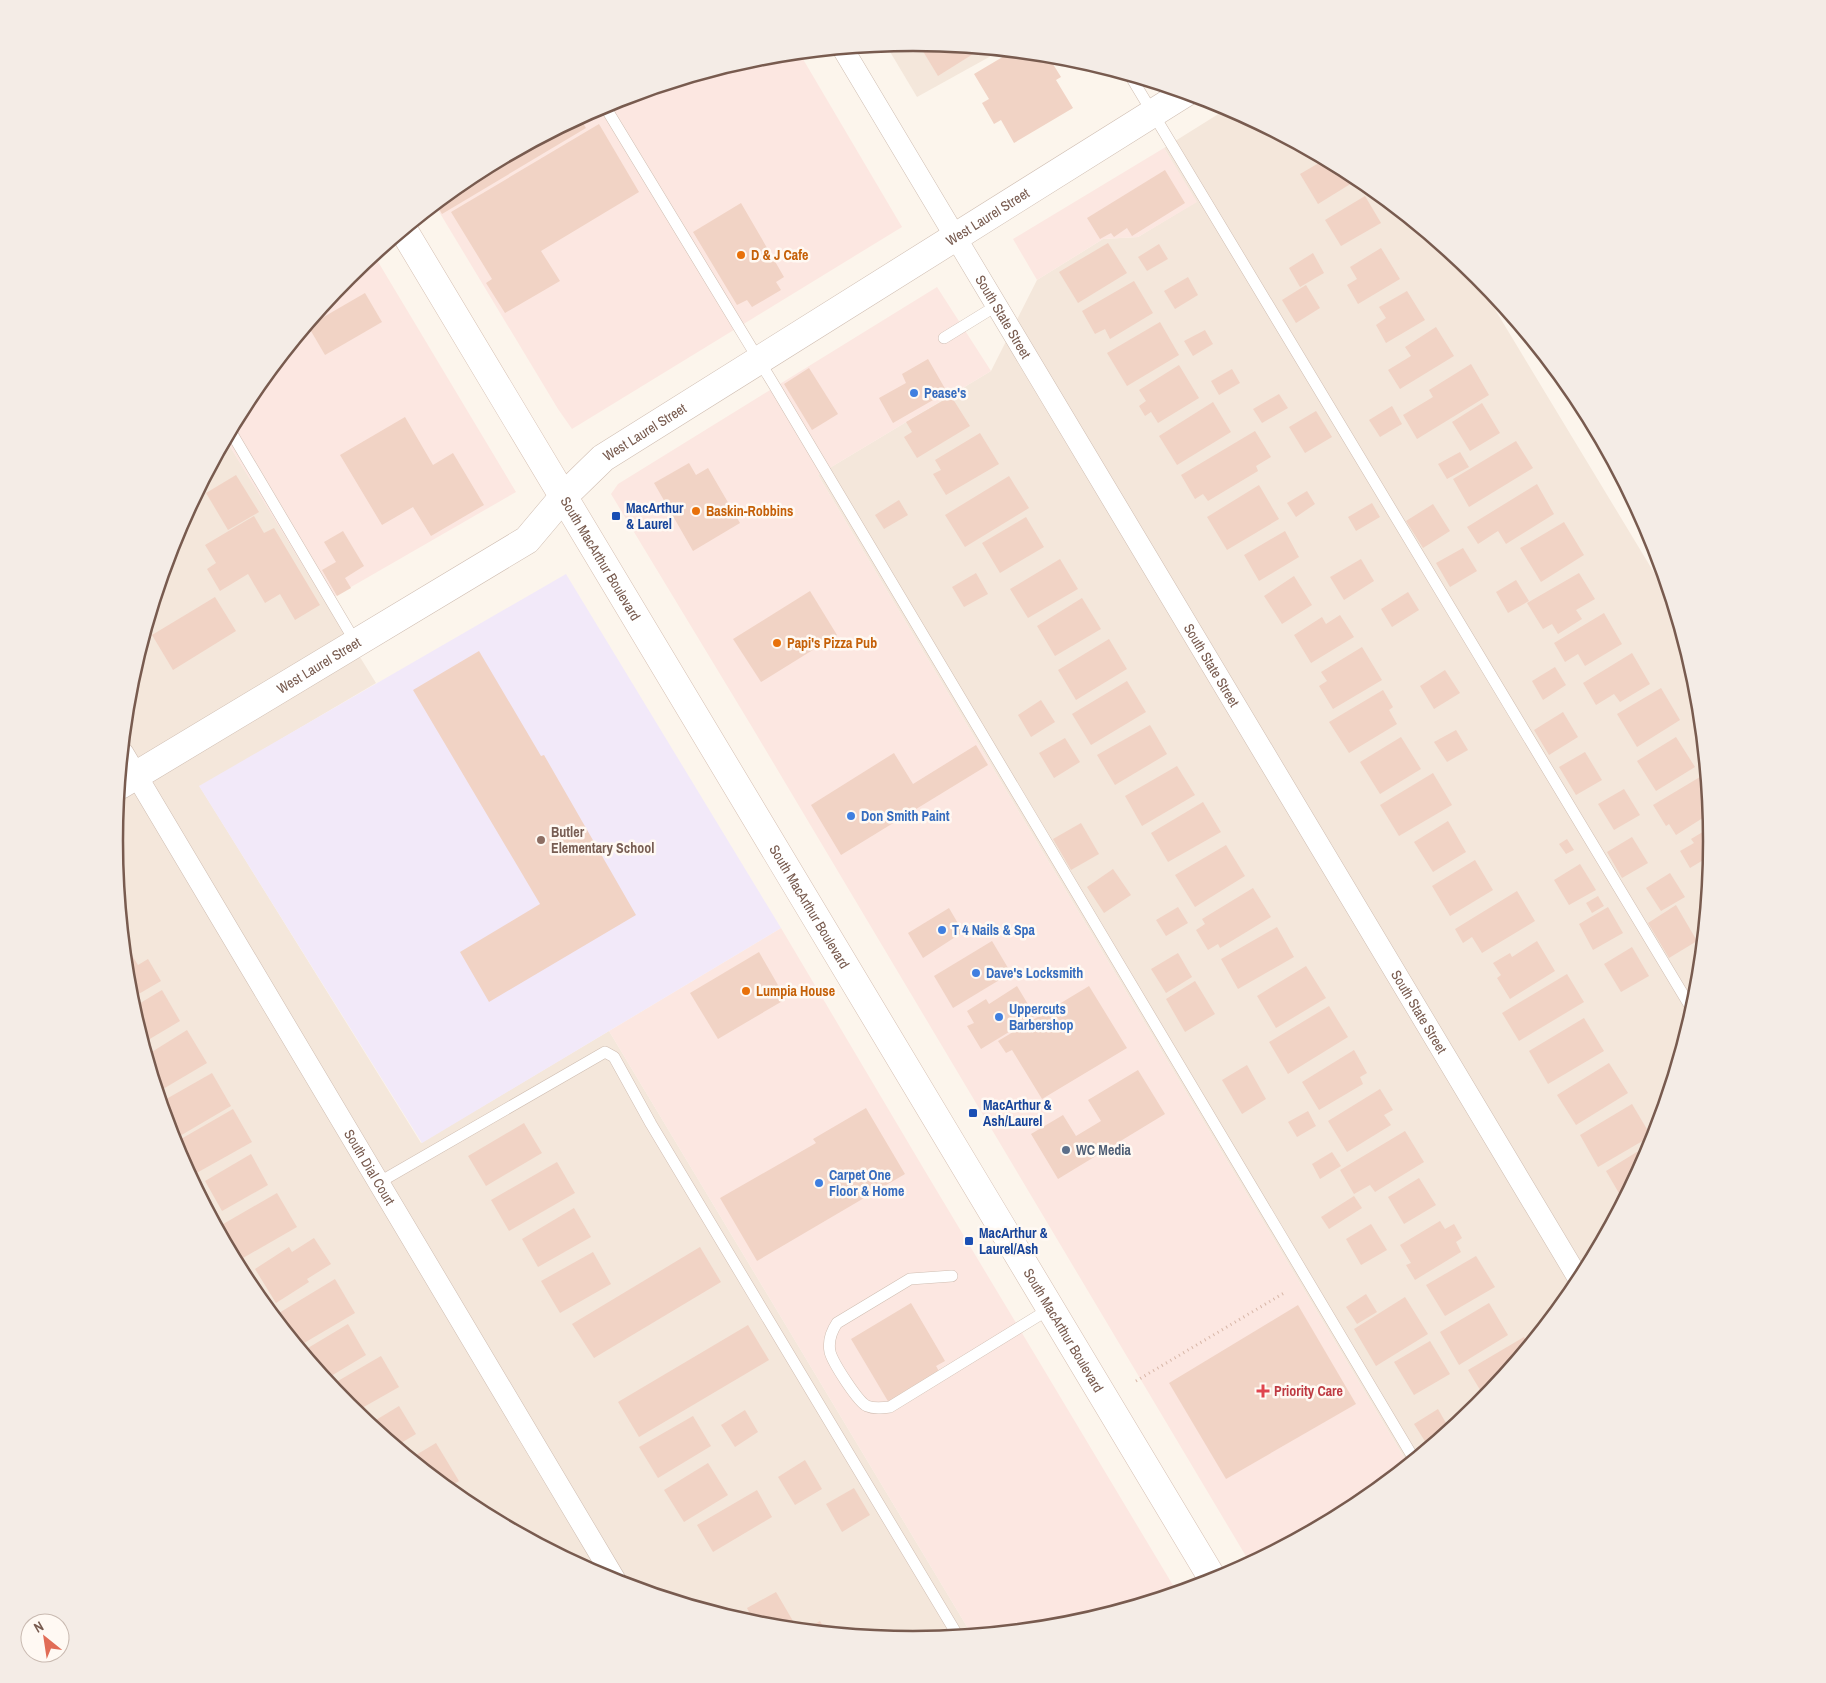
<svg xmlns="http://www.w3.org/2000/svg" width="1826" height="1683" font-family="'Archivo Narrow',sans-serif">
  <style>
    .residential { fill: #f4e7db }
    .commercial { fill: #fce7e1 }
    .education { fill: #f2e9f9 }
    .building { fill: #f1d3c5 }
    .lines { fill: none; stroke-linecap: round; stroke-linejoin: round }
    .service-casing { stroke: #cfbdb1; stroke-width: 12 }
    .minor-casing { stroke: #cfbdb1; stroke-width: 22 }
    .tertiary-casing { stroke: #cfbdb1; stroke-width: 29 }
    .secondary-casing { stroke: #d5bfb1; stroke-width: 29 }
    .path { stroke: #d7b6a7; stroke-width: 3; stroke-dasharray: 1 4; stroke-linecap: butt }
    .service { stroke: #fff; stroke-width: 11 }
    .minor { stroke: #fff; stroke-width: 21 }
    .tertiary { stroke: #fff; stroke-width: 28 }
    .secondary { stroke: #fff; stroke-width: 28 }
    .food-dot { fill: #e8710a; stroke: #fff9f3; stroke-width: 2 }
    .shop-dot { fill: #3f7fe0; stroke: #fff9f3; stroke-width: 2 }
    .transit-dot { fill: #1a4fb4; stroke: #fff9f3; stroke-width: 2 }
    .education-dot { fill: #8d6e63; stroke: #fff9f3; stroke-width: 2 }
    .service-dot { fill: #5c6f8a; stroke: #fff9f3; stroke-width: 2 }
    .health-dot { fill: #e0444e; stroke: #fff9f3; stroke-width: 2 }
    .labels { text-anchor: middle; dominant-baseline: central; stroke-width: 5; stroke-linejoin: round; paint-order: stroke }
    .street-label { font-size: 14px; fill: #785b4f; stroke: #fff9f3 }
    .food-label { font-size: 14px; font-weight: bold; fill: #c56008; stroke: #fff9f3; text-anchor: start }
    .shop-label { font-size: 14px; font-weight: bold; fill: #366cbe; stroke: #fff9f3; text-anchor: start }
    .transit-label { font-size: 14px; font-weight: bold; fill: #164399; stroke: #fff9f3; text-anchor: start }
    .education-label { font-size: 14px; font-weight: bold; fill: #785e54; stroke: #fff9f3; text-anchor: start }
    .service-label { font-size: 14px; font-weight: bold; fill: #4e5e75; stroke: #fff9f3; text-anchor: start }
    .health-label { font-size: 14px; font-weight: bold; fill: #be3a42; stroke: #fff9f3; text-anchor: start }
    .rim { fill: none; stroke: #785b4f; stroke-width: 2.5 }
  </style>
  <rect width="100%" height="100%" fill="#fcf5ec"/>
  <g class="residential">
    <polygon points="913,43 1000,51 917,97 886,45"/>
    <polygon points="1228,108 1357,177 1473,273 1670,599 1697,686 1712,842 1697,998 1651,1148 1577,1286 1478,1407 1408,1464 818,475 991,371 1037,280 1103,239 1138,237 1196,202 1164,148"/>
    <polygon points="226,440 376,683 200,787 421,1143 609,1031 972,1635 913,1640 757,1625 607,1580 469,1506 348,1406 249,1285 175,1147 154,1079 129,997 114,841 129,685 175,535"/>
  </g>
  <g class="commercial">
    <polygon points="800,54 902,227 572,429 558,409 435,205 469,177 608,103 757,58"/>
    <polygon points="1164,148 1197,202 1138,237 1103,239 1037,280 1013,239"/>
    <polygon points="374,255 516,492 325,602 226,440 249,397 348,276"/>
    <polygon points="937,287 991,371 818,475 1408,1464 1357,1506 1250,1563 752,727 611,494 618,484"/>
    <polygon points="781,928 925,1171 1177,1592 1069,1625 972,1635 609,1031"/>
  </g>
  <polygon class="education" points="566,574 781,928 422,1143 199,786"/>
  <g class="building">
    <polygon points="918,43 981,49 938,76"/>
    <polygon points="1011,52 1048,56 1061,77 1056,80 1073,108 1014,143 1001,120 994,124 982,103 989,99 974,74"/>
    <polygon points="580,118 586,128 442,214 436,204 469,177"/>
    <polygon points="599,124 639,192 541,251 560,281 505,313 486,283 492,279 451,212"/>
    <polygon points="1324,160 1344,170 1352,183 1318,204 1300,174"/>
    <polygon points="1165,170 1185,203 1132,236 1127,228 1114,237 1111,233 1100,239 1087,218"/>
    <polygon points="1365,196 1381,223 1341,246 1325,220"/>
    <polygon points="741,203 784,277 776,282 781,290 752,307 747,300 737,305 693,232"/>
    <polygon points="1108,243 1127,273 1078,303 1059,272"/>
    <polygon points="1159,244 1168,259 1147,271 1138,257"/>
    <polygon points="1381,248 1400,279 1358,304 1347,285 1357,279 1350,267"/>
    <polygon points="1313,253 1324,273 1300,287 1289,268"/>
    <polygon points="357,269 361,275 339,288 348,276"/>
    <polygon points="1188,277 1198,295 1175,309 1164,291"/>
    <polygon points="1134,281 1153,313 1110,339 1105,329 1095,334 1082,311"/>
    <polygon points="1306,285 1320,308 1296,323 1282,300"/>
    <polygon points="1407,291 1425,320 1386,343 1376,325 1386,318 1379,307"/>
    <polygon points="365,293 382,322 325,355 308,326"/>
    <polygon points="1160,322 1179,355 1127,386 1107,353"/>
    <polygon points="1436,327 1454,356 1400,389 1388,370 1411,356 1405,347"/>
    <polygon points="1205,330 1213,344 1193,356 1184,341"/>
    <polygon points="928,359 947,392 893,423 879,398 906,383 902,374"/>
    <polygon points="1471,364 1489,395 1417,439 1403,415 1433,397 1429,390"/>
    <polygon points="1179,365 1199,398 1158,423 1151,412 1145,416 1139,406 1146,401 1139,390"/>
    <polygon points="809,368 838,414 812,430 784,384"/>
    <polygon points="1232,369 1240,383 1219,395 1211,381"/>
    <polygon points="1279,394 1288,408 1262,423 1253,409"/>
    <polygon points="951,396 970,426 917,458 904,437 912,432 906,422"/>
    <polygon points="1213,402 1231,432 1177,465 1159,436"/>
    <polygon points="1482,403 1500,433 1470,451 1452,422"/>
    <polygon points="1392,406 1402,424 1380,437 1369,420"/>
    <polygon points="1316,411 1332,437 1305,453 1289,427"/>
    <polygon points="405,417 433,465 453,453 484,505 431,536 413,507 382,525 340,455"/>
    <polygon points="1255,431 1271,457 1256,466 1258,471 1208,501 1203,494 1195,499 1181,475"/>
    <polygon points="980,433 999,464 946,495 933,474 941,470 935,460"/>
    <polygon points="1516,441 1533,468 1469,507 1453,479"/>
    <polygon points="1460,452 1469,467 1447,479 1438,464"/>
    <polygon points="689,463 696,475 708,468 740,523 693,551 654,483"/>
    <polygon points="236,475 259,512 228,530 206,493"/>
    <polygon points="1009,476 1029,508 965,547 945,515"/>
    <polygon points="1537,484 1554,514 1506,544 1498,531 1478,544 1467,527"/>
    <polygon points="1259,485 1279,519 1227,550 1207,517"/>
    <polygon points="1307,491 1315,504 1296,517 1287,503"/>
    <polygon points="899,500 908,515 884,529 875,515"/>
    <polygon points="1372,503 1380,517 1356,531 1348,517"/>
    <polygon points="1433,504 1450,531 1423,548 1406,521"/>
    <polygon points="254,516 264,533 274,528 320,605 295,620 280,594 265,603 248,574 220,591 207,569 216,563 205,545"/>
    <polygon points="1026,517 1044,547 1000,573 982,543"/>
    <polygon points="1564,522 1584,555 1541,582 1520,548"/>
    <polygon points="343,531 364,566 345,578 351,588 337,596 322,570 336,562 324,542"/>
    <polygon points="1285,531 1299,557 1259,581 1244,555"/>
    <polygon points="174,540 179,549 169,555 169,554"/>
    <polygon points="1463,548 1477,571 1450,587 1436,563"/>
    <polygon points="1060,559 1078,589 1028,618 1010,589"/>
    <polygon points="1361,559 1374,581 1344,600 1330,577"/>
    <polygon points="976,573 988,594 964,607 952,587"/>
    <polygon points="1579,573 1595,599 1576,610 1582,619 1558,634 1552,624 1543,629 1527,603"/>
    <polygon points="1294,576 1312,605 1282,624 1264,596"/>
    <polygon points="1516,580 1529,601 1508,613 1496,592"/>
    <polygon points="810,591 837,635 761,682 733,639"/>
    <polygon points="1408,592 1419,610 1392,627 1381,609"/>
    <polygon points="215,597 236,631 173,670 152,635"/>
    <polygon points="1082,598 1101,629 1055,656 1037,626"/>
    <polygon points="1604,613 1622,644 1585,666 1578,654 1565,662 1554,643"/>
    <polygon points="1340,615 1354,637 1311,663 1294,635 1322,617 1326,624"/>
    <polygon points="1109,639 1127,669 1076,700 1058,670"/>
    <polygon points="1362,647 1382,680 1333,709 1319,686 1327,681 1321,672"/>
    <polygon points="479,651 541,756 544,755 636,915 489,1002 460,952 540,904 413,690"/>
    <polygon points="1632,653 1650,684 1620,702 1614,694 1596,705 1583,683"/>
    <polygon points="1555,667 1566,685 1543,700 1532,681"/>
    <polygon points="1445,670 1460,693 1434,709 1420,686"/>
    <polygon points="1127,681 1146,712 1091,745 1072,714"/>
    <polygon points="1661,688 1680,720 1637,747 1617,714"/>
    <polygon points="1383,690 1393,707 1389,710 1397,724 1349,753 1329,722"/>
    <polygon points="1041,700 1055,722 1031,737 1018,715"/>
    <polygon points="1563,712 1578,737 1549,755 1534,730"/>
    <polygon points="1150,725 1167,754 1115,785 1097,755"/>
    <polygon points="1456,730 1468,750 1447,762 1434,742"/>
    <polygon points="1401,737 1421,769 1380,794 1360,762"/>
    <polygon points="1676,737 1695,767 1656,791 1637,761"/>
    <polygon points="1065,738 1080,762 1054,778 1039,753"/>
    <polygon points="976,745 988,765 841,855 811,805 894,753 913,784"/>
    <polygon points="1585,752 1602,780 1576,795 1559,767"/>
    <polygon points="1177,766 1195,795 1142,826 1125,796"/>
    <polygon points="1433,773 1452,805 1399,836 1380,805"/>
    <polygon points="1700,777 1707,788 1709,814 1676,835 1669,824 1666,826 1653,805"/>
    <polygon points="1624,789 1640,815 1614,830 1598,804"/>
    <polygon points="1203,802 1221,832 1168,862 1151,833"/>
    <polygon points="1448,821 1466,852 1433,872 1414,842"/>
    <polygon points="1081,823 1099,854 1071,870 1053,839"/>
    <polygon points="1711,827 1712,842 1709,867 1705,859 1690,868 1680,851 1694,843 1691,839"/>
    <polygon points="1632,837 1648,863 1622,878 1607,852"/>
    <polygon points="1567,839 1574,850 1566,854 1559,844"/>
    <polygon points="1226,845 1245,876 1195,907 1175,875"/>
    <polygon points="1475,860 1493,890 1450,916 1432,886"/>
    <polygon points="1580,864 1596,890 1569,905 1554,880"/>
    <polygon points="1113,869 1131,895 1104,913 1087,887"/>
    <polygon points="1670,873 1685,897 1661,911 1646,888"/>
    <polygon points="1253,888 1271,917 1220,948 1218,944 1208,950 1196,930 1205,924 1202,919"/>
    <polygon points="1517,891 1535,921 1482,953 1472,937 1463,943 1455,929"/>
    <polygon points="1598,896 1604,906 1592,913 1586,903"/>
    <polygon points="1676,905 1697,941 1669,958 1648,923"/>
    <polygon points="1178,907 1188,923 1166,936 1156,920"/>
    <polygon points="1608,907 1623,933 1593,950 1579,924"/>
    <polygon points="949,908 963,932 923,958 908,933"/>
    <polygon points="1277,927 1294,957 1238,989 1221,959"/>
    <polygon points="992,941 1011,973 953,1008 934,976"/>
    <polygon points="1537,941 1555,971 1510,999 1497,978 1501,975 1493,963 1510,953 1512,957"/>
    <polygon points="1632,947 1649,976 1621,992 1604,964"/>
    <polygon points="130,952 138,965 148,959 161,981 130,999 125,955"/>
    <polygon points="759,952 786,999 718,1039 690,993"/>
    <polygon points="1178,953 1192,977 1166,993 1151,969"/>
    <polygon points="1306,966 1326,998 1276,1028 1257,996"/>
    <polygon points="1567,974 1584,1002 1519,1041 1502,1013"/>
    <polygon points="1195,981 1215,1014 1185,1032 1166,999"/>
    <polygon points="1017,986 1035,1016 981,1049 967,1026 974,1023 967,1011 986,999 989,1004"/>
    <polygon points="1089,986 1127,1048 1042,1099 1012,1050 1006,1053 998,1041"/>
    <polygon points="162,990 180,1021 143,1043 132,1008"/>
    <polygon points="1329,1006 1348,1037 1288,1074 1269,1042"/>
    <polygon points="1584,1018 1604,1051 1548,1084 1529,1051"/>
    <polygon points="187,1030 207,1063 158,1092 147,1055"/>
    <polygon points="1354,1050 1367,1073 1360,1077 1363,1084 1319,1110 1302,1082"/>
    <polygon points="1609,1063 1628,1093 1576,1125 1557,1095"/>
    <polygon points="1247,1065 1266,1099 1242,1114 1222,1080"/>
    <polygon points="1138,1070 1165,1114 1058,1179 1031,1134 1063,1115 1076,1136 1101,1121 1088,1100"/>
    <polygon points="212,1073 231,1106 173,1140 161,1102"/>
    <polygon points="1380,1089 1393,1110 1384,1115 1391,1125 1347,1152 1328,1121"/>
    <polygon points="1632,1104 1651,1136 1598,1167 1580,1135"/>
    <polygon points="866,1108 905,1174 757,1261 720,1198 816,1143 813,1139"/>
    <polygon points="233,1109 252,1142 193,1175 174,1143"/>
    <polygon points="1308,1111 1316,1126 1297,1137 1288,1122"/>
    <polygon points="524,1123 542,1153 486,1186 468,1156"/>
    <polygon points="1405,1131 1424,1162 1375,1192 1370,1185 1354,1194 1340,1170"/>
    <polygon points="1653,1142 1651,1148 1623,1200 1606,1171"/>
    <polygon points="1332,1152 1341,1166 1320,1179 1312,1164"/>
    <polygon points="251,1154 268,1185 222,1211 205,1181"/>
    <polygon points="557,1162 575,1193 509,1231 491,1200"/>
    <polygon points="1419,1178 1436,1205 1404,1224 1388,1197"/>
    <polygon points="277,1193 297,1227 236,1262 218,1227"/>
    <polygon points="1354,1196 1362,1208 1329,1229 1321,1217"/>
    <polygon points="574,1208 591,1237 538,1267 522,1239"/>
    <polygon points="1440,1221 1445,1229 1454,1224 1462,1238 1456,1242 1461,1252 1415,1280 1406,1265 1411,1263 1400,1245"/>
    <polygon points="1371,1224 1387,1250 1361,1265 1346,1239"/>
    <polygon points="314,1238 331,1264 307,1279 309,1282 276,1303 255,1269 289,1247 292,1252"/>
    <polygon points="700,1247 721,1282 594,1358 572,1324"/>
    <polygon points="593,1252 611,1284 560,1313 541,1281"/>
    <polygon points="1476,1256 1495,1287 1445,1316 1426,1285"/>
    <polygon points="335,1279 355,1313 299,1346 274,1316"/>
    <polygon points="1366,1294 1377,1312 1357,1324 1346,1307"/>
    <polygon points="1405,1297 1428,1334 1376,1366 1354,1329"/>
    <polygon points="911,1303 945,1361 936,1366 940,1373 889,1403 851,1339"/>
    <polygon points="1489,1303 1508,1335 1459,1365 1440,1332"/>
    <polygon points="1298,1305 1356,1404 1226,1479 1169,1383"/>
    <polygon points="348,1324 366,1355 326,1379 303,1351"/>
    <polygon points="748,1325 769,1360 639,1437 618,1402"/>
    <polygon points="1524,1337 1529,1345 1485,1398 1468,1370"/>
    <polygon points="1430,1341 1450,1374 1414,1395 1394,1362"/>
    <polygon points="381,1356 399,1387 355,1412 331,1385"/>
    <polygon points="399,1406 416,1434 396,1446 371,1423"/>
    <polygon points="1438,1409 1450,1430 1428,1446 1414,1424"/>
    <polygon points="745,1410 758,1432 735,1447 721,1425"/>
    <polygon points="693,1416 711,1446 658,1478 639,1447"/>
    <polygon points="436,1443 459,1481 447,1488 411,1458"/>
    <polygon points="805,1460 822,1489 795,1505 778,1477"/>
    <polygon points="708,1463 728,1495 684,1522 664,1490"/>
    <polygon points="854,1488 870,1515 842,1532 826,1504"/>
    <polygon points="757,1490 772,1517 713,1552 697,1525"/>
    <polygon points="776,1592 793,1621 782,1628 756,1625 747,1608"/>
    <polygon points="820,1621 826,1632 805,1630"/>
  </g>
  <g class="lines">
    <defs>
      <g id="service">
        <polyline points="1131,77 1693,1011"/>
        <polyline points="604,105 774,385 1414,1459"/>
        <polyline points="944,338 996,306"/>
        <polyline points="231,432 356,643"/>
        <polyline points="378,1183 605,1052 614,1057 651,1124 958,1636"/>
        <path d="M 952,1276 L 910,1279 L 837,1323 C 831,1332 828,1342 830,1352 C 833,1363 858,1402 867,1406 C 874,1409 882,1408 890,1407 L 1051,1308"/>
      </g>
      <g id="minor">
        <path id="s1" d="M 843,49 L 1580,1281"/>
        <path id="s2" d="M 123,753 L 617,1583"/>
      </g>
      <g id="tertiary">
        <path id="s3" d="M 120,785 L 527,540 L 564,496 L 603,458 L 1185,93"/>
      </g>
      <g id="secondary">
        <path id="s4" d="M 404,231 L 1214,1581"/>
      </g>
    </defs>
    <use href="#service" class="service-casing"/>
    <use href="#minor" class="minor-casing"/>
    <use href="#tertiary" class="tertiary-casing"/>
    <use href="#secondary" class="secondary-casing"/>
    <polyline class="path" points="1136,1381 1284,1293"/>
    <use href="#service" class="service"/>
    <use href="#minor" class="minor"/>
    <use href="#tertiary" class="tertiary"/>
    <use href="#secondary" class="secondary"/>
  </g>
  <g class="food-dot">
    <circle cx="741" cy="255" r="5"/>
    <circle cx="696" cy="511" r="5"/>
    <circle cx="777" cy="643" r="5"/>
    <circle cx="746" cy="991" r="5"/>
  </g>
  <g class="shop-dot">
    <circle cx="914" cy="393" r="5"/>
    <circle cx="851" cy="816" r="5"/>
    <circle cx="942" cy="930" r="5"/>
    <circle cx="976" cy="973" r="5"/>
    <circle cx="999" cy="1017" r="5"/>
    <circle cx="819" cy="1183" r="5"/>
  </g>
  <g class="transit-dot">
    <rect x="611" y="511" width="10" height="10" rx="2.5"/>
    <rect x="968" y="1108" width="10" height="10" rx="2.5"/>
    <rect x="964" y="1236" width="10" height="10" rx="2.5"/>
  </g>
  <circle class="education-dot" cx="541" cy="840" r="5"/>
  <circle class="service-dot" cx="1066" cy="1150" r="5"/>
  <path class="health-dot" d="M1260.5 1383.5h5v5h5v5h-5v5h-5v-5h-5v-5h5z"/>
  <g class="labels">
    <g class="street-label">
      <text stroke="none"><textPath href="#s3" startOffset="1041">West Laurel Street</textPath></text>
      <text stroke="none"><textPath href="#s1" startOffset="312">South State Street</textPath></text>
      <text stroke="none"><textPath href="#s3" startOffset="636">West Laurel Street</textPath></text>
      <text stroke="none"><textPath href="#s4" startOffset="382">South MacArthur Boulevard</textPath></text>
      <text stroke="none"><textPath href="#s3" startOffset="232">West Laurel Street</textPath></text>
      <text stroke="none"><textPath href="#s1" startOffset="718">South State Street</textPath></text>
      <text stroke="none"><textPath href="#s4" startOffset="788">South MacArthur Boulevard</textPath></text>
      <text stroke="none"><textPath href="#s1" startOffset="1122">South State Street</textPath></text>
      <text stroke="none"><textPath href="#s2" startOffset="482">South Dial Court</textPath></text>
      <text stroke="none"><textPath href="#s4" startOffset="1282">South MacArthur Boulevard</textPath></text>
    </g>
    <g class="food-label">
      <text x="751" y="255">D &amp; J Cafe</text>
      <text x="706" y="511">Baskin-Robbins</text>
      <text x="787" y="643">Papi's Pizza Pub</text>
      <text x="756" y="991">Lumpia House</text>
    </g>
    <g class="shop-label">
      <text x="924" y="393">Pease's</text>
      <text x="861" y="816">Don Smith Paint</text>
      <text x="952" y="930">T 4 Nails &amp; Spa</text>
      <text x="986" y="973">Dave's Locksmith</text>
      <text x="1009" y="1009">Uppercuts<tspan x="1009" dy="16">Barbershop</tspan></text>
      <text x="829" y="1175">Carpet One<tspan x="829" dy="16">Floor &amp; Home</tspan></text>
    </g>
    <g class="transit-label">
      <text x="626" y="508">MacArthur<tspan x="626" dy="16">&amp; Laurel</tspan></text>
      <text x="983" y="1105">MacArthur &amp;<tspan x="983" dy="16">Ash/Laurel</tspan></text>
      <text x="979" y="1233">MacArthur &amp;<tspan x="979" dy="16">Laurel/Ash</tspan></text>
    </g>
    <g class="education-label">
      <text x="551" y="832">Butler<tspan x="551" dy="16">Elementary School</tspan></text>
    </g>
    <g class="service-label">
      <text x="1076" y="1150">WC Media</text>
    </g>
    <g class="health-label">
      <text x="1274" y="1391">Priority Care</text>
    </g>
  </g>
  <path d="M0 0H1826V1683H0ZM123 841a790 790 0 1 1 1580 0a790 790 0 1 1-1580 0Z" fill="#f4ece6" fill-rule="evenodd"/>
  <path class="rim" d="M123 841a790 790 0 1 1 1580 0a790 790 0 1 1-1580 0Z"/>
  <g transform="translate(45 1638) rotate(330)"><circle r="24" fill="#fff9f3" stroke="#c9bab1"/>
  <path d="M0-4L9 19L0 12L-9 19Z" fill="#e16c56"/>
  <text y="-8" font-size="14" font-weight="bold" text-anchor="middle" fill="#785b4f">N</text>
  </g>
</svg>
